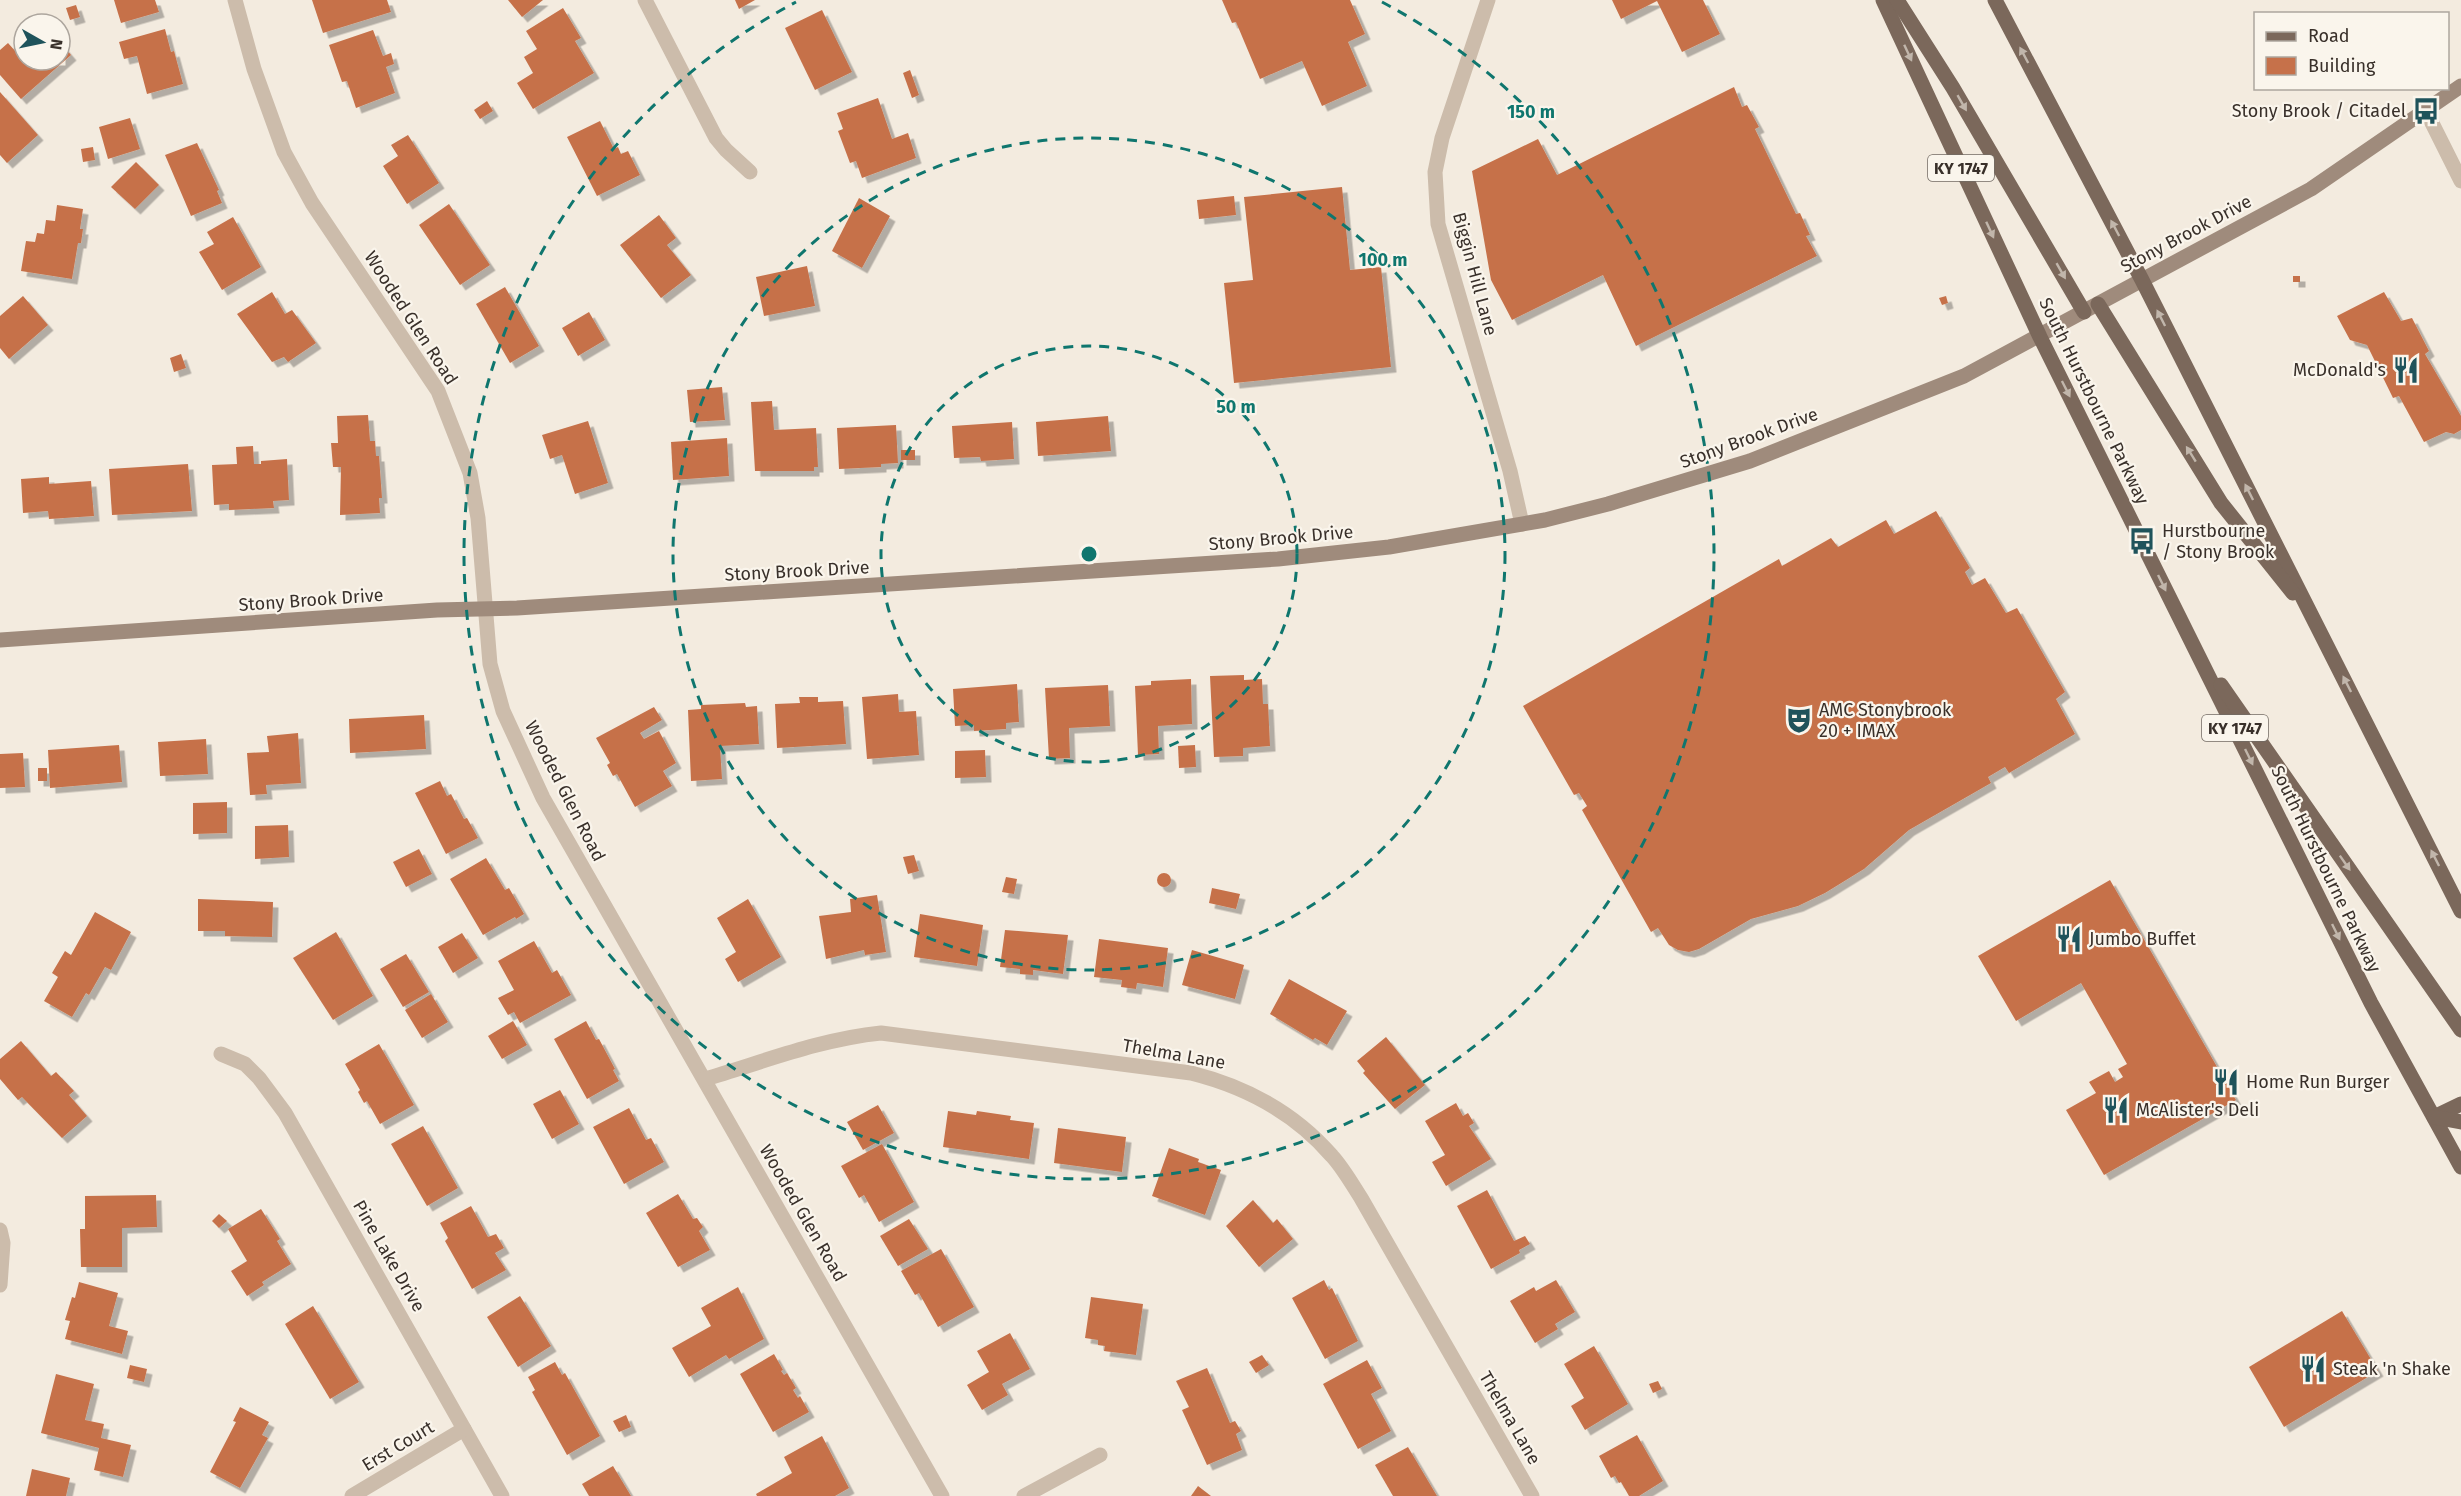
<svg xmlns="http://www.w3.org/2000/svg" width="2461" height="1496" font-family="'Fira Sans',sans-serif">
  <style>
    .building { fill: #c6714a; filter: url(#shadow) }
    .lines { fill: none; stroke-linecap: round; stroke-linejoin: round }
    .street { stroke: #ccbcab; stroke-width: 15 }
    .secondary { stroke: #9f8b7c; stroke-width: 15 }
    .primary { stroke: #7b685b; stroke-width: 15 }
    .oneway { fill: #c1b6ab }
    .ring { fill: none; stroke: #0f766e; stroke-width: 3; stroke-dasharray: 10 8 }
    .labels { text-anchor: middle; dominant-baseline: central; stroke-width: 4.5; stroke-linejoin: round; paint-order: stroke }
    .shield { fill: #faf5ec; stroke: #736b64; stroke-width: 1.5 }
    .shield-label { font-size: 16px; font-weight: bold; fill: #39302a }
    .poi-label { font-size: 18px; fill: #39302a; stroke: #faf5ec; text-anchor: start }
    .street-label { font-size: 18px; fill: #39302a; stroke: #faf5ec }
    .centre { fill: #0f766e; stroke: #faf5ec; stroke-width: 3 }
    .ring-label { font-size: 18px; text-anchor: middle; font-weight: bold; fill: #0f766e; stroke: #faf5ec; stroke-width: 4.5; stroke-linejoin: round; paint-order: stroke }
  </style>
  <defs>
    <filter id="shadow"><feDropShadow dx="5.5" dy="5.5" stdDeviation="0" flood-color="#0004"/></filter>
  </defs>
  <rect width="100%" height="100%" fill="#f3ebdf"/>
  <g class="building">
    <polygon points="114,0 155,0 159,12 121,23"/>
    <polygon points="312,0 387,0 391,12 323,33"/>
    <polygon points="508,0 543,0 522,17"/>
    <polygon points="735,0 755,0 739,9"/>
    <polygon points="1222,0 1350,0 1365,34 1348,42 1367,86 1322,106 1302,61 1260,79 1236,22 1232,23"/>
    <polygon points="1612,0 1703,0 1720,34 1682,52 1657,1 1621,19"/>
    <polygon points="76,5 80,17 70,20 66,8"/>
    <polygon points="563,8 581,38 575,41 594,73 533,109 517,83 533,73 524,57 537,49 526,31"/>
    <polygon points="822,10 852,72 815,90 785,28"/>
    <polygon points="165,29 171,52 174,51 183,84 147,94 137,56 124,59 119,42"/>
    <polygon points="373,30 383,56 391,53 394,64 386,67 395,93 356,108 347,81 342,82 329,45"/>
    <polygon points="60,42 71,55 21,99 0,75 0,50 8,43 17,53 24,48 24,60 60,60"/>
    <polygon points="910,70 919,95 912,98 903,73"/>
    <polygon points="1734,87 1742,107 1747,105 1759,127 1755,129 1796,214 1800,213 1810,235 1806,236 1817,256 1636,346 1603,275 1512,320 1491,280 1472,171 1538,139 1557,175"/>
    <polygon points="0,92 38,135 7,163 0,155"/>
    <polygon points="878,98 892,139 908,133 916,158 862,178 856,161 850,163 838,131 843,129 837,113"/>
    <polygon points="487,101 493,111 480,119 474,110"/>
    <polygon points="130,118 140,149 108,159 99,127"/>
    <polygon points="600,121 614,149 618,147 621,154 628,151 640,175 597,196 567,137"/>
    <polygon points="408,135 439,183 407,204 383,166 398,156 391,145"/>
    <polygon points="197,143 219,190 217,191 222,203 191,216 165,155"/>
    <polygon points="93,147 95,160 83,162 81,149"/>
    <polygon points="136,162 159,185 135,209 111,187"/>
    <polygon points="1342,187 1350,270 1381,267 1391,367 1234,383 1224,283 1253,280 1244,197"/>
    <polygon points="1234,196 1236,215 1199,219 1197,200"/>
    <polygon points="859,198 890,216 862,268 832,251"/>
    <polygon points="449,204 490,265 460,285 419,225"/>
    <polygon points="57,205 83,209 80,229 83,229 81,243 78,243 72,279 21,271 26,241 35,242 37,233 44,234 46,220 55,221"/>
    <polygon points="659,215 676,238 667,245 691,275 661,298 620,245"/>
    <polygon points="233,217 261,267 222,290 199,252 214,244 207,232"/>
    <polygon points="807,266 815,306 764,316 756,277"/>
    <rect x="2293" y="276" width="7" height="6"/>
    <polygon points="505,287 539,346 510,363 476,304"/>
    <polygon points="272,292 285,314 292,310 316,343 288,362 284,357 272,362 237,314"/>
    <polygon points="2384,292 2401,321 2412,318 2429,351 2425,354 2461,416 2461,430 2454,434 2446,432 2424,442 2399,396 2393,398 2367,345 2350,340 2337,316"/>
    <polygon points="23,296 48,325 9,359 0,348 0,316"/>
    <polygon points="1946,296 1948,303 1942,305 1939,298"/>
    <polygon points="589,312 605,340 578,356 562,328"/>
    <polygon points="181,354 186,368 174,372 170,358"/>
    <polygon points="722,387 725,420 690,422 687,390"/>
    <polygon points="772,401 774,430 816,428 818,467 814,467 814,471 755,471 751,402"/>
    <polygon points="368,415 370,441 375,441 376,456 379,456 382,498 379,498 380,513 340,515 341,467 333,467 331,443 338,443 337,416"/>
    <polygon points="1108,416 1111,451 1038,456 1036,422"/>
    <polygon points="588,421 608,483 575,494 562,455 550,459 542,435"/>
    <polygon points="1012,422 1014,459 981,461 980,457 954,458 952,426"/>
    <polygon points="896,425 898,463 881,464 881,467 839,469 837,428"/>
    <polygon points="727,438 729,476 673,480 671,442"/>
    <polygon points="253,446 254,464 261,464 261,461 287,459 289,500 273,501 274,508 229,510 229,504 214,505 212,465 237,464 236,447"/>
    <rect x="901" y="450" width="14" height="10"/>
    <polygon points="188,464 192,511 112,515 109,469"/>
    <polygon points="49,477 49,484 91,481 94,516 49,519 48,511 23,513 21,479"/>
    <polygon points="1936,511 1970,568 1965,572 1972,585 1985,578 2006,613 2017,608 2065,692 2056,699 2075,734 2009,773 2005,767 1988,777 1991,783 1909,830 1864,869 1825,893 1798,906 1751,919 1699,949 1689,952 1678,950 1669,945 1658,928 1651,932 1582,810 1587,806 1579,793 1574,795 1523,706 1779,559 1782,566 1831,538 1838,547 1886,520 1894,534"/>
    <polygon points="1244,675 1244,680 1262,679 1263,704 1268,704 1270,746 1243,748 1243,756 1214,757 1210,676"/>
    <polygon points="1191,679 1192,724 1158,726 1159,754 1138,755 1135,686 1151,685 1151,681"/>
    <polygon points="1017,684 1019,722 1006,723 1006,729 974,731 974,725 955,726 953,689"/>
    <polygon points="1108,685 1110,726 1069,728 1070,758 1049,759 1045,688"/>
    <polygon points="898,694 899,712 916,711 919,755 867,759 862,697"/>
    <polygon points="799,697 818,697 818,702 843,701 846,744 777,748 775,704 800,703"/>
    <polygon points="745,703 746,707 757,706 759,744 720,746 722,779 691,781 688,710 701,709 701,705"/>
    <polygon points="654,707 662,720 640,733 644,739 659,731 676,763 663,771 672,786 635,807 617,774 613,776 607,765 610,763 596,738"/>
    <polygon points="424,715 426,749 350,753 349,719"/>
    <polygon points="298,733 301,783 266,785 267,794 250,795 247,753 269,752 267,736"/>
    <polygon points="206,739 208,774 160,776 158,742"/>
    <polygon points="119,745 122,782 50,788 48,750"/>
    <polygon points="1195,745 1196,767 1179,768 1178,746"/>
    <polygon points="985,750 986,777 955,778 955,751"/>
    <polygon points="23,753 25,787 0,788 0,754"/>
    <rect x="38" y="768" width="9" height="13"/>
    <polygon points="440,781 447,796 451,794 464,819 467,818 478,838 446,854 415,793"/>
    <polygon points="227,802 227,833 193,834 193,803"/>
    <polygon points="288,825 289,857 255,859 255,826"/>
    <polygon points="419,849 432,874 406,887 393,862"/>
    <polygon points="914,855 919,871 908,874 903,857"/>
    <polygon points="486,858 505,890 509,888 524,914 516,919 515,917 483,935 450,879"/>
    <circle cx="1164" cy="880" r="7"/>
    <polygon points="1006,877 1017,879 1014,894 1002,892"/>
    <polygon points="2110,880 2236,1100 2104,1175 2066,1110 2096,1093 2089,1082 2109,1071 2115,1082 2123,1077 2118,1069 2127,1064 2081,983 2016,1021 1978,956"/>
    <polygon points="1212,888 1240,894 1236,909 1209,903"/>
    <polygon points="877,895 886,952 865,955 864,950 826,959 819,916 851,912 850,899"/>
    <polygon points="198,899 273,902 272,937 225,936 225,931 198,931"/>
    <polygon points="748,899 781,957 738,982 725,959 736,952 717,918"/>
    <polygon points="95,912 131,932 111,970 105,967 89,995 86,993 72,1017 44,1001 58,977 52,973 65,951 71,955"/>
    <polygon points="920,914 983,925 977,966 914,957"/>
    <polygon points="1005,930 1068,935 1063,974 1033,970 1033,975 1020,974 1020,969 1000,967"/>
    <polygon points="336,932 373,996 333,1020 293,958"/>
    <polygon points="462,933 478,958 453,973 438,947"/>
    <polygon points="1099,939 1168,948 1163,987 1137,983 1136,989 1121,987 1122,980 1094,977"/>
    <polygon points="534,941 552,973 557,970 571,995 520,1023 514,1012 508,1015 498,998 514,990 498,961"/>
    <polygon points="1192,950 1244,965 1235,999 1182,985"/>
    <polygon points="406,954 429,992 403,1007 380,969"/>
    <polygon points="1289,979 1347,1011 1327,1045 1315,1038 1313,1040 1270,1014"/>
    <polygon points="431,994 448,1022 422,1038 405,1010"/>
    <polygon points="513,1021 527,1045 502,1059 488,1036"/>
    <polygon points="586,1021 596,1040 599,1039 615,1069 613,1070 619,1081 587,1099 554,1039"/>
    <polygon points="1386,1037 1425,1085 1395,1109 1363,1073 1365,1071 1357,1061"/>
    <polygon points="21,1041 51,1076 56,1072 74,1091 69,1095 87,1116 62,1138 22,1097 18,1100 0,1079 0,1059"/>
    <polygon points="379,1044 414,1105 380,1124 367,1101 364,1103 358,1092 360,1090 345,1064"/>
    <polygon points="560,1090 579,1124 552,1139 533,1104"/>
    <polygon points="1456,1103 1463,1116 1468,1113 1474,1123 1469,1126 1491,1159 1446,1186 1432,1162 1445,1155 1425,1121"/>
    <polygon points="878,1105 894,1133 863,1150 847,1122"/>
    <polygon points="629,1108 646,1140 651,1138 664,1162 624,1184 593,1127"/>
    <polygon points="948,1111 976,1115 977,1111 1011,1116 1010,1120 1034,1123 1029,1159 943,1147"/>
    <polygon points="423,1126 458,1188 427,1206 391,1144"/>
    <polygon points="1058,1128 1126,1137 1122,1172 1054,1163"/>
    <polygon points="882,1144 914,1202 879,1222 864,1195 859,1198 841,1166"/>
    <polygon points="1169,1148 1199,1159 1198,1162 1221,1170 1205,1215 1152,1196"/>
    <polygon points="1487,1190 1514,1241 1525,1236 1530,1244 1519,1250 1520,1253 1491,1269 1457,1206"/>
    <polygon points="678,1194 693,1219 697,1218 703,1227 699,1231 710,1250 678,1267 646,1213"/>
    <polygon points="156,1195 157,1227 122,1228 122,1267 81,1267 80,1229 85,1229 85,1196"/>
    <polygon points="1253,1200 1273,1223 1277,1219 1293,1239 1259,1267 1226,1226"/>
    <polygon points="471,1206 488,1237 496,1234 504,1248 495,1253 506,1270 472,1289 445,1241 448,1238 440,1223"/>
    <polygon points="261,1209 280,1239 277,1241 291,1264 262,1282 264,1285 247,1296 231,1271 247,1261 228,1229"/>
    <polygon points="219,1214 227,1221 219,1228 212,1221"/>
    <polygon points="909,1219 928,1249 898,1266 880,1236"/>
    <polygon points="941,1249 974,1307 938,1327 919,1293 915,1295 901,1271"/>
    <polygon points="1324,1280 1329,1290 1332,1288 1358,1341 1325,1359 1292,1298"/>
    <polygon points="1556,1280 1575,1312 1555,1324 1558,1329 1535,1343 1510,1301 1534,1287 1536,1291"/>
    <polygon points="79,1282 118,1293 109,1326 128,1331 122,1354 65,1339 70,1321 65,1320 72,1297 75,1298"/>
    <polygon points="738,1287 764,1339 729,1359 726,1355 689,1377 672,1348 711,1326 701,1308"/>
    <polygon points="520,1296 551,1346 518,1367 487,1317"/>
    <polygon points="1091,1297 1143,1304 1136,1355 1104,1351 1105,1346 1098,1345 1098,1340 1085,1338"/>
    <polygon points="313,1306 359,1382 330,1399 285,1324"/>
    <polygon points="2342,1311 2378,1371 2284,1427 2249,1367"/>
    <polygon points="1010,1333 1030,1369 1002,1384 1008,1395 982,1410 967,1385 989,1372 977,1351"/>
    <polygon points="1594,1346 1628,1404 1585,1430 1571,1406 1584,1398 1564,1364"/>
    <polygon points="774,1354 783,1370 781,1371 784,1375 787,1373 796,1388 793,1390 798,1398 800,1396 809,1412 773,1432 740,1374"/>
    <polygon points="1262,1355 1269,1365 1256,1373 1249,1362"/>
    <polygon points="1367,1360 1382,1388 1371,1394 1391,1431 1358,1449 1323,1384"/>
    <polygon points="555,1362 562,1375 565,1373 600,1436 567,1455 532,1392 535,1390 528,1377"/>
    <polygon points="130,1365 147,1369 144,1382 127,1378"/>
    <polygon points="1207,1368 1230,1423 1235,1421 1241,1431 1236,1434 1242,1450 1207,1465 1182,1410 1189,1407 1176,1381"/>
    <polygon points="56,1374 94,1384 85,1420 104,1424 101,1438 131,1445 123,1477 94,1470 99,1448 41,1433"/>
    <polygon points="1658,1381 1662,1389 1653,1393 1649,1384"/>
    <polygon points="240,1407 269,1422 262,1435 268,1438 240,1488 210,1472 236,1422 233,1421"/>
    <polygon points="626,1415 631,1427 619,1432 613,1421"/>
    <polygon points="1637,1435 1663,1481 1639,1496 1629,1496 1621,1482 1619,1483 1615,1476 1611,1478 1599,1456"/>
    <polygon points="822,1436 849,1488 835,1496 757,1496 756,1494 792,1473 784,1457"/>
    <polygon points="1408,1447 1437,1496 1393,1496 1375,1465"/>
    <polygon points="613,1466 631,1496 589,1496 582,1484"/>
    <polygon points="32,1469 70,1478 66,1496 26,1496"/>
    <polygon points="1198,1486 1211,1496 1191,1496"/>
  </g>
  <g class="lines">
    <g class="street">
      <polyline points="235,0 254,69 284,152 312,203 438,391 470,473 478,518 490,664 503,711 543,798 942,1496"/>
      <polyline points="645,0 716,138 726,150 750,172"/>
      <polyline points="1488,0 1442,138 1435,172 1438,224 1510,471 1522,524"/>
      <polyline points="2426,111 2461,181"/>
      <polyline points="221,1054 245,1064 259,1078 285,1113 502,1496"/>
      <path d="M 705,1079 C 763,1062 821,1039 881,1033 L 1191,1073 C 1247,1087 1294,1112 1332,1156 C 1343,1168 1352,1184 1361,1198 L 1532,1496"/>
      <polyline points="0,1230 3,1243 0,1285"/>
      <polyline points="352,1496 464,1429"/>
      <polyline points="1024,1496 1100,1455"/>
    </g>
    <polyline class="secondary" points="0,640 437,610 517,608 1278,559 1389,547 1545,520 1608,504 1750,461 1964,376 2311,189 2461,86"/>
    <g class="primary">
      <polyline points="1883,0 2040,337 2371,1003 2461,1167"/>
      <polyline points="1897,0 1953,88 2084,312"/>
      <polyline points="1995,0 2142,280 2461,911"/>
      <polyline points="2098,304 2221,503 2293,593"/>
      <polyline points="2221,685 2461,1030"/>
      <polyline points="2434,1117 2461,1104"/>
      <polyline points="2434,1117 2461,1122"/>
    </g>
  </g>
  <defs><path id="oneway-solid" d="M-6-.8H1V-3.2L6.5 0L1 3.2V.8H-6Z" transform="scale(1.5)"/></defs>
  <g class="oneway">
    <use href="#oneway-solid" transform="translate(1908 53) rotate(65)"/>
    <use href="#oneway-solid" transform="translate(2024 55) rotate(-118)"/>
    <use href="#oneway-solid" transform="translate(1962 103) rotate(60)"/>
    <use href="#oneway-solid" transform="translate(2115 228) rotate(-118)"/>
    <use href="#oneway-solid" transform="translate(1990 230) rotate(65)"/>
    <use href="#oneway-solid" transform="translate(2061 271) rotate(60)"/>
    <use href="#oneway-solid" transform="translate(2161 318) rotate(-117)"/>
    <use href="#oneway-solid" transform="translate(2066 389) rotate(63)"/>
    <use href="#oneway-solid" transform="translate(2191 454) rotate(-122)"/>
    <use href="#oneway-solid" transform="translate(2249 492) rotate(-117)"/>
    <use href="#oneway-solid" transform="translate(2162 583) rotate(64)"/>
    <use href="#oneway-solid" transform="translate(2347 684) rotate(-117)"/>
    <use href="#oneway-solid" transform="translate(2249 757) rotate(64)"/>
    <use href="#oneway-solid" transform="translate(2435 858) rotate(-117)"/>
    <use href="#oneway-solid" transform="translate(2345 863) rotate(55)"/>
    <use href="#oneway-solid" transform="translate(2336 932) rotate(64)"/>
  </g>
  <g class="ring">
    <circle cx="1089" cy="554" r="208"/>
    <circle cx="1089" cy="554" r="416"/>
    <path d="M1382 2A625 625 0 1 1 796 2"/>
  </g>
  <defs>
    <symbol id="bus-bare" viewBox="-9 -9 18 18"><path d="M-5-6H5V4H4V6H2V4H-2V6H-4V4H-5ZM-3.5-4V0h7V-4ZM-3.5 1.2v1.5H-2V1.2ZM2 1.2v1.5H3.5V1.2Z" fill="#1f535b" stroke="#faf5ec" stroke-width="2.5" paint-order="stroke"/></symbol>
    <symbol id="restaurant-bare" viewBox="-9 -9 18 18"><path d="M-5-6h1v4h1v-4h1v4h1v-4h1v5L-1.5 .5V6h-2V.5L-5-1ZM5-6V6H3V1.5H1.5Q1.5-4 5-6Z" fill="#1f535b" stroke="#faf5ec" stroke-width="2.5" paint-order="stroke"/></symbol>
    <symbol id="theatre-bare" viewBox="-9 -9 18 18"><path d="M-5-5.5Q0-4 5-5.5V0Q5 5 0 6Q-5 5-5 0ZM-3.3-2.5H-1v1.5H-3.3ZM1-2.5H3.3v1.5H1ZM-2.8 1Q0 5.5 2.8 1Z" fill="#1f535b" stroke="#faf5ec" stroke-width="2.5" paint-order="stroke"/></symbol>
  </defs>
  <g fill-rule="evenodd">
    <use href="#bus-bare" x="2407" y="92" width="38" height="38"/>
    <use href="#restaurant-bare" x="2387" y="351" width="38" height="38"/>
    <use href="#bus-bare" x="2123" y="522" width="38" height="38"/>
    <use href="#theatre-bare" x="1780" y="701" width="38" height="38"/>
    <use href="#restaurant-bare" x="2050" y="920" width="38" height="38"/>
    <use href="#restaurant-bare" x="2207" y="1063" width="38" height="38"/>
    <use href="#restaurant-bare" x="2097" y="1091" width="38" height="38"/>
    <use href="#restaurant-bare" x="2294" y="1350" width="38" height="38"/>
  </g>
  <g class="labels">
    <g class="shield">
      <rect x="1928" y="155" width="66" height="26" rx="4.5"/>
      <rect x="2202" y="715" width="66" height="26" rx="4.5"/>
    </g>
    <g class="shield-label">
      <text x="1961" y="168">KY 1747</text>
      <text x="2235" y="728">KY 1747</text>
    </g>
    <g class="poi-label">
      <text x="2406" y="111" text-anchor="end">Stony Brook / Citadel</text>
      <text x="2386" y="370" text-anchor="end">McDonald's</text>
      <text x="2162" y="531">Hurstbourne<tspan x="2162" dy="21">/ Stony Brook</tspan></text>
      <text x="1819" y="710">AMC Stonybrook<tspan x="1819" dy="21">20 + IMAX</tspan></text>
      <text x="2089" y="939">Jumbo Buffet</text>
      <text x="2246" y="1082">Home Run Burger</text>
      <text x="2136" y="1110">McAlister's Deli</text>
      <text x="2333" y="1369">Steak 'n Shake</text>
    </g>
    <g class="street-label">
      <text transform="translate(2186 234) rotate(-28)">Stony Brook Drive</text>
      <text transform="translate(1475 274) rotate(75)">Biggin Hill Lane</text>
      <text transform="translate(411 318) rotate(57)">Wooded Glen Road</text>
      <text transform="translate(2094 401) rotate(64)">South Hurstbourne Parkway</text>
      <text transform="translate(1749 438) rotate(-20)">Stony Brook Drive</text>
      <text transform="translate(1281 538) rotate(-5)">Stony Brook Drive</text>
      <text transform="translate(797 571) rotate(-3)">Stony Brook Drive</text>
      <text transform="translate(311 600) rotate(-4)">Stony Brook Drive</text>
      <text transform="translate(565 791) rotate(63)">Wooded Glen Road</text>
      <text transform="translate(2326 869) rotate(64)">South Hurstbourne Parkway</text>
      <text transform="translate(1174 1054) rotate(10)">Thelma Lane</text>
      <text transform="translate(803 1213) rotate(60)">Wooded Glen Road</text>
      <text transform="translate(389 1256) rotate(60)">Pine Lake Drive</text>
      <text transform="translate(1510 1418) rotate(60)">Thelma Lane</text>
      <text transform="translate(398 1446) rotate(-31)">Erst Court</text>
    </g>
  </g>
  <circle cx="1089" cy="554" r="9" class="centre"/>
  <g class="ring-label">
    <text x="1531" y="118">150 m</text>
    <text x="1383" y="266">100 m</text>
    <text x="1236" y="413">50 m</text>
  </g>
  <rect x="2254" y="12" width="195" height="78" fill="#faf5ec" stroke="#ada69e" stroke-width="1.5"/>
  <rect x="2266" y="32" width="30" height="9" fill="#7b685b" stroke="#ada69e" stroke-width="1.5"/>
  <text x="2308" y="42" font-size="18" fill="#39302a">Road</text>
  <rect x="2266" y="57" width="30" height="18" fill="#c6714a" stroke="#ada69e" stroke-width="1.5"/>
  <text x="2308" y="72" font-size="18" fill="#39302a">Building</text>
  <g transform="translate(42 42) rotate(99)"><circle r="28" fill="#faf5ec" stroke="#ada69e" stroke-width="1.5"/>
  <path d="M0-4.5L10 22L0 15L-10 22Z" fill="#1f535b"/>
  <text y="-9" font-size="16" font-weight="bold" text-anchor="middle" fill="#39302a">N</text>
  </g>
</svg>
